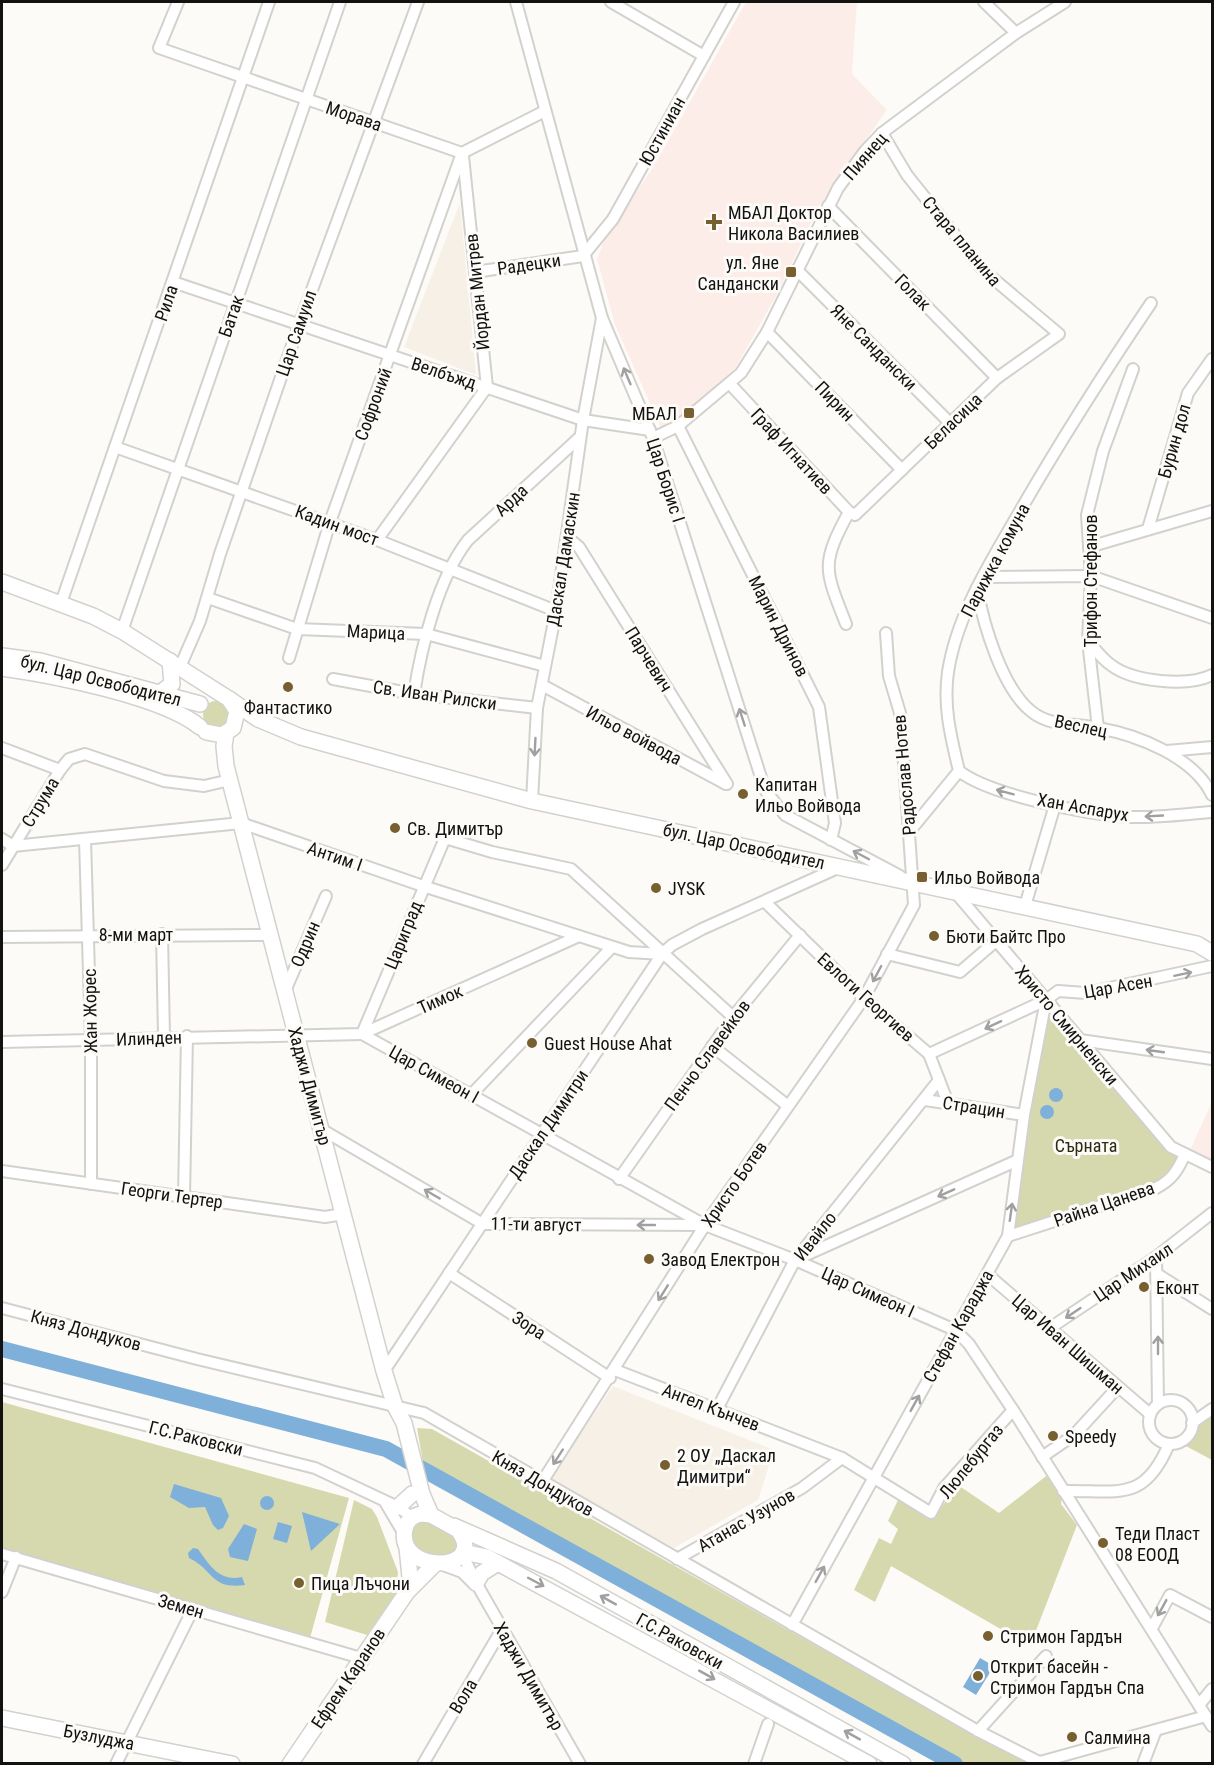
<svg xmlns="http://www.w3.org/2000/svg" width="1214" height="1765" font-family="'Roboto Condensed',sans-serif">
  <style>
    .built { fill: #f6f0e7 }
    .medical { fill: #fdede9 }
    .green { fill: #d5d9ad }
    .water { fill: #7fb0da }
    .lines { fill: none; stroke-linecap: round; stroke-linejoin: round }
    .river { stroke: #7fb0da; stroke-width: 16 }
    .street-casing { stroke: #d3d1ce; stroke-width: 14 }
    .secondary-casing { stroke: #d3d1ce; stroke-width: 18 }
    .street { stroke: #fff; stroke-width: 10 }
    .secondary { stroke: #fff; stroke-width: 15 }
    .oneway { stroke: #a0a0a0 }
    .poi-dot { fill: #775f30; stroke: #fdfbf8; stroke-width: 2 }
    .labels { text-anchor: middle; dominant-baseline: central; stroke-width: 6; stroke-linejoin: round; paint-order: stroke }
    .street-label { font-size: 18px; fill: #121211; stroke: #fdfbf8 }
    .poi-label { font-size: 18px; fill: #121211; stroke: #fdfbf8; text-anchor: start }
    .park-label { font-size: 18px; fill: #2a2b10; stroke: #fdfbf8 }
  </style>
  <rect width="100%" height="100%" fill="#fdfbf8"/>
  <g class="built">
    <polygon points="460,203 476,375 404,347"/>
    <polygon points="613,1386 774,1450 758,1500 674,1548 550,1479"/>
  </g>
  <g class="medical">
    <polygon points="746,2 857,2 852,74 887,110 818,208 777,294 736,367 706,395 662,430 615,325 597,259 606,236 654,166"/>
    <polygon points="1212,1102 1212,1161 1190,1150"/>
  </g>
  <g class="green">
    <circle cx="216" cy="714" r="13"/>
    <polygon points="1046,1000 1123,1092 1185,1154 1167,1183 1008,1236"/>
    <polygon points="2,1402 349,1498 310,1638 2,1550"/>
    <polygon points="1212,1409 1212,1460 1184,1445"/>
    <polygon points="417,1428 432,1429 978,1737 1032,1763 955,1763 424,1468"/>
    <polygon points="1050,1473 1062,1496 1061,1504 1077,1525 1030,1646 891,1566 875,1602 854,1590 879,1538 891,1544 898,1529 888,1521 899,1498 933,1518 958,1485 999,1513"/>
    <polygon points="354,1500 372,1509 377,1517 398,1572 396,1593 367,1635 325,1622"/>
    <polygon points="421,1520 429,1521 456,1537 457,1550 443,1559 424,1553 412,1543 411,1529 414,1523"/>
  </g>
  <g class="water">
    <circle cx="1056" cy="1095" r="7"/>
    <circle cx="1047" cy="1112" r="7"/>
    <polygon points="174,1484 221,1498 229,1516 223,1528 218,1530 213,1525 205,1507 189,1508 170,1497"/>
    <circle cx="267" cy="1503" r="7"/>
    <polygon points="302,1512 340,1524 311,1551"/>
    <polygon points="278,1522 292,1526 287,1543 273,1539"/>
    <polygon points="244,1524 257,1529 248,1561 230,1557 228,1549"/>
    <path d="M 193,1548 L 198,1549 C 210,1566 220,1582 242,1577 L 245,1585 C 211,1590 214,1570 189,1558 L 188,1553 Z"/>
    <polygon points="980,1658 994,1666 976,1695 963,1687"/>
  </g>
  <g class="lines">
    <polyline class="river" points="2,1349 386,1449 955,1764"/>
    <defs>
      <g id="street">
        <polyline points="178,2 159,48 462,153 545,111"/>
        <polyline points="516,2 602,318 653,438 765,790 785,815 900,876"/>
        <polyline points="611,2 704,56"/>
        <polyline points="984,2 1016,33"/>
        <polyline points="828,206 997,378"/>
        <polyline points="797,270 950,423"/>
        <polyline points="475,272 583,256 613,219 734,2"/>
        <polyline points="173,282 583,420 650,430"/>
        <polyline points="767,332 902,470"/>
        <polyline points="730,384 849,512 855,515 997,378 1059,334 983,270 907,175 882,133"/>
        <polyline points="678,426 819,707 835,823 831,840"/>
        <polyline points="653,438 678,426 741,373 767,332 838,188 865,151 882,133 1016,33 1065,2"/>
        <polyline points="115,447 377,540 556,611"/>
        <polyline points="1148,529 1188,393 1212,359"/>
        <polyline points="567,537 579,547 727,784"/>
        <polyline points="377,540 487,387 463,156"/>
        <polyline points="1089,547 1212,511"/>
        <polyline points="984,577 1091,576 1212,618"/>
        <path d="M 977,588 C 983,623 1002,689 1032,712 C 1051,727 1075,723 1098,728 C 1138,735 1194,757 1212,795"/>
        <polyline points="208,598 297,629 426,634 545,666"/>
        <polyline points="61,603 269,2"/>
        <path d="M 846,624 C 825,570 820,565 849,512"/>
        <polyline points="122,631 340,2"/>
        <path d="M 1088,641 C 1095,649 1102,659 1111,665 C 1133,682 1188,687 1212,675"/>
        <polyline points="289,658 330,522 462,153"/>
        <polyline points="180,667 200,621 220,554 299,325 418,2"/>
        <polyline points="333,679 414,694 537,708"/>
        <polyline points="542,685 726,784"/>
        <path d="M 414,694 C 421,648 438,578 468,540 L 580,437"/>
        <polyline points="1098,728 1088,641 1091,576 1087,515 1103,451 1133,369"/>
        <polyline points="2,748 60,770 69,759 85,754 164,781 204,786 230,780"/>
        <polyline points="1167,751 1212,747"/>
        <path d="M 959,771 C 989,795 1090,815 1130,817 C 1157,818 1185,814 1212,812"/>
        <polyline points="532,801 537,708 556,611 583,420 602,318"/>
        <path d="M 909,832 L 959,771 C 951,737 943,707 948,672 C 957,614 991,561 1020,511 C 1061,440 1105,371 1151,303"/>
        <polyline points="2,839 13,846 241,823 423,886 629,952 662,954"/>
        <polyline points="85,839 91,1040 91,1184"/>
        <polyline points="2,865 60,770"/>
        <polyline points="955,892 1171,1147 1212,1167"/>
        <polyline points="765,902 864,998 929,1054 948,1103"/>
        <polyline points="1025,906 1055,805"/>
        <polyline points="162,934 164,1037"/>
        <polyline points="2,937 270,935"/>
        <polyline points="887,954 960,972 996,941"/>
        <polyline points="285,991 326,896"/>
        <polyline points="733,1017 571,869 492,852 445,838 362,1034 705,1225 795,1260 955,1330 969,1344 1013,1410 1212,1726"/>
        <polyline points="1080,1040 1212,1059"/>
        <polyline points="2,1042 362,1034 579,936"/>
        <polyline points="712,1046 788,1106"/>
        <polyline points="929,1054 1046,1000 1058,991 1086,993 1212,966"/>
        <polyline points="471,1095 612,947"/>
        <polyline points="925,1100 1024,1115"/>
        <polyline points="321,1129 483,1224 703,1225"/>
        <polyline points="2,1171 325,1217 343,1214"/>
        <polyline points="619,1179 733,1017 800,935"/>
        <polyline points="184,1197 187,1036"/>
        <path d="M 1008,1236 L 1156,1188 C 1172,1180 1178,1170 1185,1154"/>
        <polyline points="1156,1257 1158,1404"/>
        <polyline points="797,1259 1018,1160"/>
        <polyline points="449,1273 610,1378"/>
        <polyline points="987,1274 1150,1414"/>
        <polyline points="1157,1274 1212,1309"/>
        <polyline points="2,1308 197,1359 424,1413 978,1731 1043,1764"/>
        <polyline points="1050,1328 1156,1257 1212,1213"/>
        <polyline points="615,1370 842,1458 931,1513 944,1488 1013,1410"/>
        <polyline points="384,1371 662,954 672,945 702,929 840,867"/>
        <polyline points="2,1389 315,1468 398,1507 412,1517"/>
        <circle cx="1171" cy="1422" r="22"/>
        <polyline points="717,1409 795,1260 939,1080"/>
        <polyline points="1192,1423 1212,1409"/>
        <polyline points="1042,1457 1074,1435 1118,1387"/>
        <polyline points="542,1482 705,1225 864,998 914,905 902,734 900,713 889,676 886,633"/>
        <path d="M 1063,1491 C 1119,1490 1144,1503 1169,1444"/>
        <polyline points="385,1502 404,1534"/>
        <polyline points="2,1554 361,1658"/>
        <polyline points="462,1554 479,1588 580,1764"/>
        <polyline points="677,1559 802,1488 842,1458"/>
        <polyline points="443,1565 462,1572 474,1584"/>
        <polyline points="2,1592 16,1557"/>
        <polyline points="792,1625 1008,1236 1024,1115 1046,1000"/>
        <polyline points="1152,1628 1170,1595 1212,1617"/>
        <polyline points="1199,1705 1212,1689"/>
        <polyline points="978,1731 1046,1656"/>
        <polyline points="1040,1762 1206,1716"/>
        <polyline points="116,1764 193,1609"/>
        <polyline points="423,1764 502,1629"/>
        <polyline points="754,1764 768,1724"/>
        <polyline points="1143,1764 1156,1730"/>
      </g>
      <g id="secondary">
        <polyline points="2,582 93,616 122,631 229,699 237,711 233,728 222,735 206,732"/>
        <polyline points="2,656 40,661 200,704"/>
        <path d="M 2,668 C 52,675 162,696 200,727"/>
        <polyline points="159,694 172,684 170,661"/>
        <polyline points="229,699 258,719 301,737 532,801 1197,944 1212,953"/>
        <polyline points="226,733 224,746 226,766 384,1371 395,1406 404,1423 422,1494 431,1515"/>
        <polyline points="398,1507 412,1494"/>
        <path d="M 421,1514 L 431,1515 L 458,1530 C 490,1573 395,1575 405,1529 C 407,1520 412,1516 421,1514 Z"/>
        <polyline points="454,1526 556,1571 903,1764"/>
        <polyline points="463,1552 487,1557 498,1563 869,1764"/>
        <polyline points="476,1583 482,1573 498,1563"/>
        <polyline points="407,1592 410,1577 407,1547"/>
        <polyline points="2,1718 232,1764"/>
        <polyline points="290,1764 407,1592 435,1564"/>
      </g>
    </defs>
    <use href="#street" class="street-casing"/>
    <use href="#secondary" class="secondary-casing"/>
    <use href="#street" class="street"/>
    <use href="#secondary" class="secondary"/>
  </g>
  <defs><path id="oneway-shaft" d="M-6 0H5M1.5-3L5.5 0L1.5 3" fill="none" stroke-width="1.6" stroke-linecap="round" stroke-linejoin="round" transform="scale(1.5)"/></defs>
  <g class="oneway">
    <use href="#oneway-shaft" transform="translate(627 376) rotate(-113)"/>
    <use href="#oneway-shaft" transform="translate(742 717) rotate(-108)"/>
    <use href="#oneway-shaft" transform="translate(535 747) rotate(93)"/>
    <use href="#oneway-shaft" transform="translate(1005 792) rotate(-165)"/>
    <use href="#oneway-shaft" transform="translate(1154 816) rotate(177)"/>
    <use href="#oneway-shaft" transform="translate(861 855) rotate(-152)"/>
    <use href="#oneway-shaft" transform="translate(877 974) rotate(118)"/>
    <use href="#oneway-shaft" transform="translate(1183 974) rotate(-12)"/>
    <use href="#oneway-shaft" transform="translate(993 1025) rotate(155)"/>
    <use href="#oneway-shaft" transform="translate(1155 1051) rotate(-172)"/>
    <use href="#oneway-shaft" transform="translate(946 1193) rotate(156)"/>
    <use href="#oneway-shaft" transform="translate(432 1194) rotate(-150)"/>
    <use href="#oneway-shaft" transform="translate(1011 1212) rotate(-82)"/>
    <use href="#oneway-shaft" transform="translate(646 1225) rotate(-180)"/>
    <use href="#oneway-shaft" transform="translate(663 1293) rotate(122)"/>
    <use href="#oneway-shaft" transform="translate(1073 1313) rotate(146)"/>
    <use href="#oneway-shaft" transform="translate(1158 1345) rotate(-90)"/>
    <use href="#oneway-shaft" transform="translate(915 1403) rotate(-61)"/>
    <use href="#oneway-shaft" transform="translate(558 1457) rotate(123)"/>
    <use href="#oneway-shaft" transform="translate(820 1574) rotate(-61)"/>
    <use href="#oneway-shaft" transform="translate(536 1582) rotate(28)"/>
    <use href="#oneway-shaft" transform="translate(608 1600) rotate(-151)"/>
    <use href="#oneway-shaft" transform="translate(1162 1608) rotate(119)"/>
    <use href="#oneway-shaft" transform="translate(707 1675) rotate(29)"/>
    <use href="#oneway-shaft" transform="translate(852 1735) rotate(-151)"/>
  </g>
  <g class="poi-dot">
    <path d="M711 213h6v6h6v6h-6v6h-6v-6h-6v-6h6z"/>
    <rect x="785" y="266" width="12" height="12" rx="3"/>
    <rect x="683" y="407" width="12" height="12" rx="3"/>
    <circle cx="288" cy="687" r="6"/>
    <circle cx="743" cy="794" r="6"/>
    <circle cx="395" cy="828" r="6"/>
    <rect x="916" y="871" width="12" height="12" rx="3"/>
    <circle cx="656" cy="888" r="6"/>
    <circle cx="934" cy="936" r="6"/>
    <circle cx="532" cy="1043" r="6"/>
    <circle cx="649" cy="1259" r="6"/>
    <circle cx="1144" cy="1287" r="6"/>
    <circle cx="1053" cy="1436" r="6"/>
    <circle cx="665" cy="1465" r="6"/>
    <circle cx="1103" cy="1543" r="6"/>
    <circle cx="299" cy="1583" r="6"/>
    <circle cx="988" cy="1636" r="6"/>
    <circle cx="978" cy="1676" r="6"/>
    <circle cx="1072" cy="1737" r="6"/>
  </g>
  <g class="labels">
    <g class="street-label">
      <text transform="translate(354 116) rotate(19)">Морава</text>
      <text transform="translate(662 131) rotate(-61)">Юстиниан</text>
      <text transform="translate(865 156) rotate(-49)">Пиянец</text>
      <text transform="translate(962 241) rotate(50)">Стара планина</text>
      <text transform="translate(529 264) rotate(-8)">Радецки</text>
      <text transform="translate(477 292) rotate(-96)">Йордан Митрев</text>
      <text transform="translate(913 292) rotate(45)">Голак</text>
      <text transform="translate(166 303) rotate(-71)">Рила</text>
      <text transform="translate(231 316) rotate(-71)">Батак</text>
      <text transform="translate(296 333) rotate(-71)">Цар Самуил</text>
      <text transform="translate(874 347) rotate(45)">Яне Сандански</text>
      <text transform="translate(444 373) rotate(18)">Велбъжд</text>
      <text transform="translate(835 401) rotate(46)">Пирин</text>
      <text transform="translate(373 404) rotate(-70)">Софроний</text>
      <text transform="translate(953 421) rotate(-44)">Беласица</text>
      <text transform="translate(1174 441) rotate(-74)">Бурин дол</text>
      <text transform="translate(792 451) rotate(47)">Граф Игнатиев</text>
      <text transform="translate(666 480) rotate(72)">Цар Борис I</text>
      <text transform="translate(511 500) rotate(-43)">Арда</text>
      <text transform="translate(337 525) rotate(20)">Кадин мост</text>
      <text transform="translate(563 559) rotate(-81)">Даскал Дамаскин</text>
      <text transform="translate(995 560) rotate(-62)">Парижка комуна</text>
      <text transform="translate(1090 581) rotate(-90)">Трифон Стефанов</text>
      <text transform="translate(779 626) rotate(63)">Марин Дринов</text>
      <text transform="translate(376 632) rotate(3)">Марица</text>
      <text transform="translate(649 659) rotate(58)">Парчевич</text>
      <text transform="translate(101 680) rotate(14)">бул. Цар Освободител</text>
      <text transform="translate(435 695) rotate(8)">Св. Иван Рилски</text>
      <text transform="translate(1081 726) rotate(12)">Веслец</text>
      <text transform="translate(634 735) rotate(28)">Ильо войвода</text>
      <text transform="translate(904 775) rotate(-95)">Радослав Нотев</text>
      <text transform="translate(40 802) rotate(-59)">Струма</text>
      <text transform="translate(1083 807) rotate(10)">Хан Аспарух</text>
      <text transform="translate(744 846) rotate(12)">бул. Цар Освободител</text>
      <text transform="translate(335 856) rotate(19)">Антим I</text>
      <text x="136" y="934">8-ми март</text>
      <text transform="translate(403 935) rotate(-68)">Цариград</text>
      <text transform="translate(305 944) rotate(-67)">Одрин</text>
      <text transform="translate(1118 986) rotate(-10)">Цар Асен</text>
      <text transform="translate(866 997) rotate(42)">Евлоги Георгиев</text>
      <text transform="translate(440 999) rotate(-24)">Тимок</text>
      <text transform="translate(90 1011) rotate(-91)">Жан Жорес</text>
      <text transform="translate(1067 1025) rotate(50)">Христо Смирненски</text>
      <text transform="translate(149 1038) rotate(-2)">Илинден</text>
      <text transform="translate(707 1055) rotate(-54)">Пенчо Славейков</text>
      <text transform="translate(434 1074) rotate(29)">Цар Симеон I</text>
      <text transform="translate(310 1086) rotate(75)">Хаджи Димитър</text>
      <text transform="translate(974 1107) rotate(9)">Страцин</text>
      <text transform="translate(548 1124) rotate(-56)">Даскал Димитри</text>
      <text transform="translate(734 1184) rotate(-55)">Христо Ботев</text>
      <text transform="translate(172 1195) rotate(8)">Георги Тертер</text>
      <text transform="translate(1104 1204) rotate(-19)">Райна Цанева</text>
      <text transform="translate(536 1224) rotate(1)">11-ти август</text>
      <text transform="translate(815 1236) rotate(-52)">Ивайло</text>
      <text transform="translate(1133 1272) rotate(-34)">Цар Михаил</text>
      <text transform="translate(868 1292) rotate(24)">Цар Симеон I</text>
      <text transform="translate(529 1325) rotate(33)">Зора</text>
      <text transform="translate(958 1326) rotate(-61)">Стефан Караджа</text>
      <text transform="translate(86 1330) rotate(15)">Княз Дондуков</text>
      <text transform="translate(1068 1344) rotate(41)">Цар Иван Шишман</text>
      <text transform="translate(711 1407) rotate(21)">Ангел Кънчев</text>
      <text transform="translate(196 1438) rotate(14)">Г.С.Раковски</text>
      <text transform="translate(971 1461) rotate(-51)">Люлебургаз</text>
      <text transform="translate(543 1483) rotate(30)">Княз Дондуков</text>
      <text transform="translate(746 1520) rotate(-30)">Атанас Узунов</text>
      <text transform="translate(181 1606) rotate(16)">Земен</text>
      <text transform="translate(680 1641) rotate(29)">Г.С.Раковски</text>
      <text transform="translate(529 1676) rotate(60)">Хаджи Димитър</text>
      <text transform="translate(348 1678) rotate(-56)">Ефрем Каранов</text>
      <text transform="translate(463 1696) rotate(-59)">Вола</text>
      <text transform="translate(99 1737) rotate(11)">Бузлуджа</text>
    </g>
    <g class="poi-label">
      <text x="728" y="212">МБАЛ Доктор<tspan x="728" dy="21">Никола Василиев</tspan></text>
      <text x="779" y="262" text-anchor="end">ул. Яне<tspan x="779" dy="21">Сандански</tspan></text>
      <text x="677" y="413" text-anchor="end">МБАЛ</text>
      <text x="288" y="707" text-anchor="middle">Фантастико</text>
      <text x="755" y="784">Капитан<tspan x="755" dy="21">Ильо Войвода</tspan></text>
      <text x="407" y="828">Св. Димитър</text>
      <text x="934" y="877">Ильо Войвода</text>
      <text x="668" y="888">JYSK</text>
      <text x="946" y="936">Бюти Байтс Про</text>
      <text x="544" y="1043">Guest House Ahat</text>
      <text x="661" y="1259">Завод Електрон</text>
      <text x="1156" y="1287">Еконт</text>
      <text x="1065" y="1436">Speedy</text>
      <text x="677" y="1455">2 ОУ „Даскал<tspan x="677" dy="21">Димитри“</tspan></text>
      <text x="1115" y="1533">Теди Пласт<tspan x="1115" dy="21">08 ЕООД</tspan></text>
      <text x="311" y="1583">Пица Лъчони</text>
      <text x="1000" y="1636">Стримон Гардън</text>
      <text x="990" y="1666">Открит басейн -<tspan x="990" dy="21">Стримон Гардън Спа</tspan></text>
      <text x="1084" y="1737">Салмина</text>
    </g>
    <g class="park-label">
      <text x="1086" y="1145">Сърната</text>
    </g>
  </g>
  <rect width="1214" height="1765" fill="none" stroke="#121211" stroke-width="6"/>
</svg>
